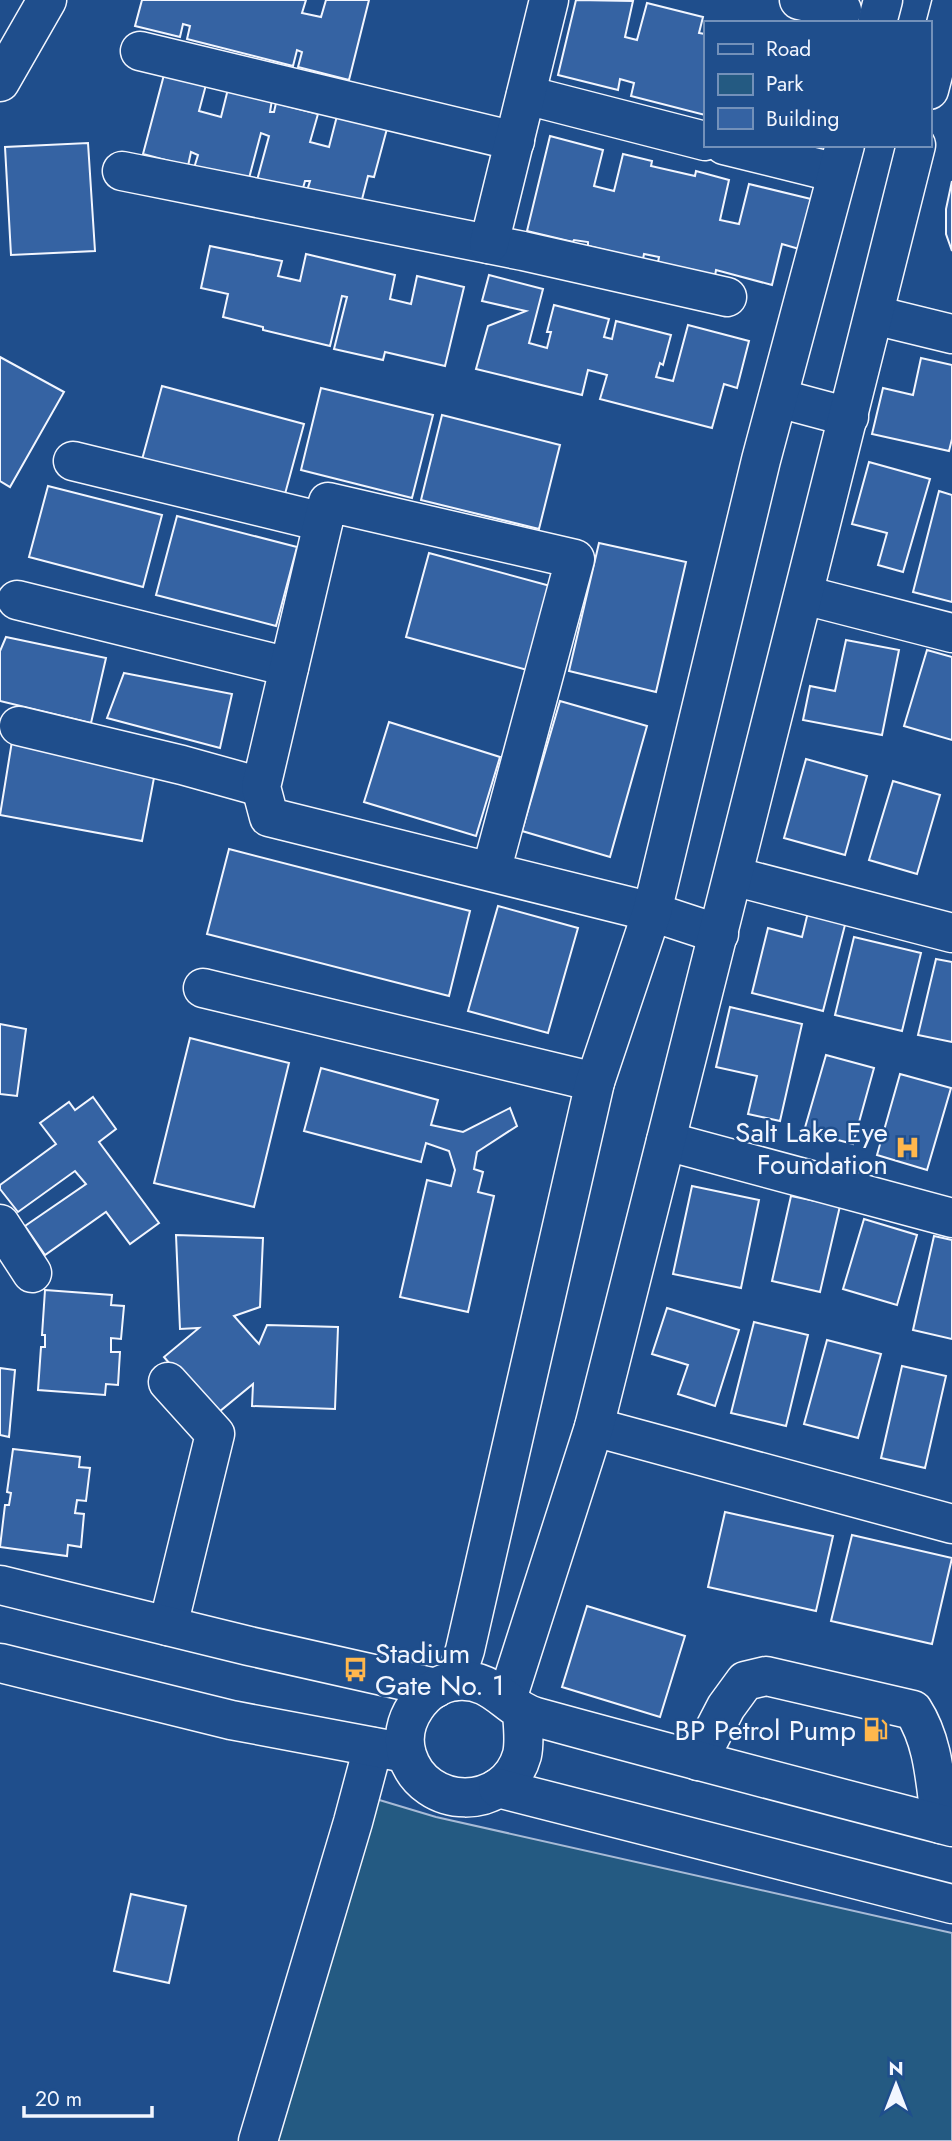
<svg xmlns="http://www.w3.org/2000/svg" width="952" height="2141" font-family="Jost,sans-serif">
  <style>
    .green { fill: #245a82; stroke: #a8bbd7; stroke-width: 2 }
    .building { fill: #3563a3; stroke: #f2f6ff; stroke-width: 2 }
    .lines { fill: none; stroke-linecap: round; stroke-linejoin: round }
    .minor-casing { stroke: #f2f6ff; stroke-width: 41 }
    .major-casing { stroke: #f2f6ff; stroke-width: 41 }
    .minor { stroke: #1f4e8c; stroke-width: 38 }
    .major { stroke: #1f4e8c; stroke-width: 38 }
    .labels { text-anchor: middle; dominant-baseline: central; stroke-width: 5; stroke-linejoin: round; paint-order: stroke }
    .poi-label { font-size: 28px; fill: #f2f6ff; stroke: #1f4e8c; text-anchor: end }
  </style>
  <rect width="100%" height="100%" fill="#1f4e8c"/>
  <polygon class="green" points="376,1799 436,1817 952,1933 952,2141 275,2141"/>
  <g class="building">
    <polygon points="142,0 306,0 302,13 321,17 326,0 369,0 349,80 298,67 302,52 297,50 293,66 187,39 190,26 183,24 180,37 135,26"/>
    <polygon points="576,0 633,1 625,37 637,40 647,3 703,17 699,33 705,34 705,32 705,115 631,96 634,83 620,79 618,90 558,75"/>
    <polygon points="165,71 207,81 199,111 221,117 228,89 272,100 270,112 274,112 276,103 318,114 310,142 329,147 338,112 388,125 374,177 368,176 359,211 305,197 310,181 305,181 301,195 256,184 269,136 261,133 248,182 194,168 198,155 191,152 188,166 143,154"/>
    <polygon points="550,136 603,150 594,186 614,191 623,154 652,161 651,166 695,176 696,171 729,180 720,220 739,224 749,184 811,199 799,249 782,244 772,285 716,270 715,276 658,262 659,257 644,254 643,259 588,246 588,242 574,240 573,242 527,231"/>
    <polygon points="88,143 95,251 11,255 5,147"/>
    <polygon points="952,181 952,251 946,234 946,209"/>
    <polygon points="210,246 282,261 278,276 300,281 306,254 395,275 390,299 411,304 417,276 464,287 445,366 385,352 383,360 334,349 347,297 342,296 330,346 263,330 263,327 223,317 228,294 201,288"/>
    <polygon points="489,275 543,289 529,343 547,348 551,332 547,332 554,305 609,319 604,337 612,339 616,321 671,335 663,365 660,363 656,377 673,381 688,325 749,341 737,388 724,384 712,428 600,399 607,375 588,370 582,395 476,369 488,326 526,311 482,301"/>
    <polygon points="0,357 64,392 10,487 0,481"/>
    <polygon points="921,358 952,365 952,439 949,451 872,434 883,388 913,395"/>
    <polygon points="162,386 304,424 282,505 140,467"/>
    <polygon points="321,388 433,415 412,498 301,470"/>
    <polygon points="442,415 560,445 539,529 421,500"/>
    <polygon points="869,462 930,479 903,572 878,565 887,533 852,524"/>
    <polygon points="48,486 162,515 143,587 29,557"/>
    <polygon points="939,491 952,495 952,602 913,592"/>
    <polygon points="177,516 297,547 276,626 156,595"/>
    <polygon points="599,543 686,562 656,692 569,671"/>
    <polygon points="429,553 554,587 531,671 406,637"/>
    <polygon points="6,637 106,658 91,723 0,701 0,651"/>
    <polygon points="846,640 899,650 882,735 803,720 810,686 835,691"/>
    <polygon points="927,650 952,657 952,740 904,726"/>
    <polygon points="124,673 232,694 220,748 107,718"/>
    <polygon points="560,701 647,726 610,857 522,831"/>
    <polygon points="389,722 500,757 476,836 364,802"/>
    <polygon points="13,735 157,762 142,841 0,815"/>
    <polygon points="806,759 867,776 845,855 784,838"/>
    <polygon points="893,781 940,795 917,874 869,860"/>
    <polygon points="229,849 470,911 449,996 207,934"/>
    <polygon points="498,906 578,928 548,1033 468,1011"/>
    <polygon points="808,912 846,921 823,1011 752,993 768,928 802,937"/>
    <polygon points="854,937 921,953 902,1031 835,1015"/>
    <polygon points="936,959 952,962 952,1042 918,1035"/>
    <polygon points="730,1007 802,1024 780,1121 748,1114 757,1076 716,1067"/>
    <polygon points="0,1024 26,1029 17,1096 0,1094"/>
    <polygon points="190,1038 289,1063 254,1207 154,1183"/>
    <polygon points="826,1055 874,1068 853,1144 804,1131"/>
    <polygon points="321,1068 438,1100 431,1125 463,1132 510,1108 517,1126 477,1152 474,1169 483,1172 478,1192 494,1196 468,1312 400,1297 427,1180 451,1186 455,1170 449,1151 426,1143 421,1162 304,1131"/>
    <polygon points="900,1074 951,1088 927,1170 877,1155"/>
    <polygon points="93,1097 116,1129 99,1142 159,1223 130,1244 106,1212 45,1255 25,1226 86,1184 75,1171 18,1212 0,1189 0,1185 56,1144 40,1123 69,1102 75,1110"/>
    <polygon points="692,1186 759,1200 741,1288 673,1274"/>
    <polygon points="791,1196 840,1206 820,1292 772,1281"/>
    <polygon points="864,1219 917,1235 897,1305 843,1289"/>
    <polygon points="176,1235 263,1238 260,1307 234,1316 259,1344 267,1325 338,1327 335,1409 252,1406 253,1384 214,1416 164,1357 199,1328 180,1329"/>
    <polygon points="934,1236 952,1240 952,1339 913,1330"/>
    <polygon points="45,1290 112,1295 111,1305 124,1306 121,1339 111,1338 111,1352 120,1352 118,1385 106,1384 105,1395 38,1390 41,1347 45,1347 45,1335 42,1335"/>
    <polygon points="667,1308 739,1330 715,1406 678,1394 688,1365 652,1354"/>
    <polygon points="754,1322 808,1335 786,1426 731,1413"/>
    <polygon points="827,1340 881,1354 858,1438 804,1424"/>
    <polygon points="902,1366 946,1376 925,1468 881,1458"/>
    <polygon points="0,1368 15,1370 9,1437 0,1435"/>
    <polygon points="13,1449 80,1457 79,1467 90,1468 86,1501 77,1500 75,1513 84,1514 81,1547 68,1545 67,1556 0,1547 5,1505 9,1505 11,1493 7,1492"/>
    <polygon points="725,1512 833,1536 816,1611 708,1587"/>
    <polygon points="852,1535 952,1558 932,1644 831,1621"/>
    <polygon points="587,1606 685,1636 660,1717 562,1687"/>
    <polygon points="131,1894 186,1906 169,1983 114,1971"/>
  </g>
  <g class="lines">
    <defs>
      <g id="minor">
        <polyline points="799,0 842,10"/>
        <polyline points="877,23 883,0"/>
        <polyline points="140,51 515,141"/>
        <polyline points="0,82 47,0"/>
        <polyline points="929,90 952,1"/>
        <polyline points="526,95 705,141"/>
        <polyline points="724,145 837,173"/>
        <polyline points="122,171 523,251 727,297"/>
        <polyline points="489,244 549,0"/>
        <polyline points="874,315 952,334"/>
        <polyline points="778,398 849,417"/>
        <polyline points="73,461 323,522"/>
        <polyline points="804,595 952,633"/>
        <polyline points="17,600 289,667"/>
        <polyline points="19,726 182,765 261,787"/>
        <polyline points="491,872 575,559 328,502 261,787 269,817 652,912 719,934"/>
        <polyline points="733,876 952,933"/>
        <polyline points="203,988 595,1082"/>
        <polyline points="666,1141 952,1218"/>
        <polyline points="0,1224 32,1273"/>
        <polyline points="168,1382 215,1434 168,1626"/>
        <polyline points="594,1427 952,1524"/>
        <polyline points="455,1681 465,1650 595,1082 652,912 761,460 845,145"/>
        <polyline points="507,1699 594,1427 916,145"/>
        <path d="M 698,1761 L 726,1707 L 745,1681 L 766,1676 L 913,1710 C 935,1744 935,1785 941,1824"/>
        <polyline points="258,2141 353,1822 373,1747"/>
      </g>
      <g id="major">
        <polyline points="0,1585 249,1646 436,1688"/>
        <polyline points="0,1663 231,1720 406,1753"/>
        <path d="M 522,1713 C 523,1726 525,1742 522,1755 C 506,1812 424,1811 407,1755 C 397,1722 423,1684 457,1681 C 495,1678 505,1708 536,1717 C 674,1755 813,1791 952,1827"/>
        <polyline points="498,1788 952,1904"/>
      </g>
    </defs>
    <use href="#minor" class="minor-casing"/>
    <use href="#major" class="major-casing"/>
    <use href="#minor" class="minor"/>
    <use href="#major" class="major"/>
  </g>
  <defs>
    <symbol id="hospital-bare" viewBox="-9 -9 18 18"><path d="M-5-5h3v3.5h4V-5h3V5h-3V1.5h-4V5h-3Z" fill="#ffb74d" stroke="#1f4e8c" stroke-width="2.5" paint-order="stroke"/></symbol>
    <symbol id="bus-bare" viewBox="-9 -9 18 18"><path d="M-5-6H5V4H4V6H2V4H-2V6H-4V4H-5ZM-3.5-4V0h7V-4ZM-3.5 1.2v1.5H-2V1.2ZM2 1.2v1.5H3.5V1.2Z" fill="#ffb74d" stroke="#1f4e8c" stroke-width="2.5" paint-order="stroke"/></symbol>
    <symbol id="fuel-bare" viewBox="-9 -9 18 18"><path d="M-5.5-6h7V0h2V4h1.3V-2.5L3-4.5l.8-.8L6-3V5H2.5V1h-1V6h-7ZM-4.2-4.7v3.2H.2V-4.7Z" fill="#ffb74d" stroke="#1f4e8c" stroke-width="2.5" paint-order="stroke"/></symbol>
  </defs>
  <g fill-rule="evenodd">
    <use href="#hospital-bare" x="890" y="1130" width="35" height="35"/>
    <use href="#bus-bare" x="338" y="1652" width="35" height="35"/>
    <use href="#fuel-bare" x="858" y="1712" width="35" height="35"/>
  </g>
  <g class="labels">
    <g class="poi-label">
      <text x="888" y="1132">Salt Lake Eye<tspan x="888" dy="32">Foundation</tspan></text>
      <text x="375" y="1653" text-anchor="start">Stadium<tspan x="375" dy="32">Gate No. 1</tspan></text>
      <text x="856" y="1730">BP Petrol Pump</text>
    </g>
  </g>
  <rect x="704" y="21" width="228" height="126" fill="#1f4e8c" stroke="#7391ba" stroke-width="2"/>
  <rect x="718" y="44" width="35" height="10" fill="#1f4e8c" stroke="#7391ba" stroke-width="2"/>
  <text x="766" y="56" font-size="21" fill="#f2f6ff">Road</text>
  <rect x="718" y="74" width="35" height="21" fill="#245a82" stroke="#7391ba" stroke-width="2"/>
  <text x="766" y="91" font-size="21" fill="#f2f6ff">Park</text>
  <rect x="718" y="108" width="35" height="21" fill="#3563a3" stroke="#7391ba" stroke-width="2"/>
  <text x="766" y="126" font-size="21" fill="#f2f6ff">Building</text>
  <g transform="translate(896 2085)" stroke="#1f4e8c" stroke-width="5" paint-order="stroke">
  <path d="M0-5L12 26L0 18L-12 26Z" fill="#f2f6ff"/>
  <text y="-10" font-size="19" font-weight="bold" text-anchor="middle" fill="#f2f6ff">N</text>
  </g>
  <path d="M24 2106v10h128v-10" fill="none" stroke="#f2f6ff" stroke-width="3.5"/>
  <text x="35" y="2106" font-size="21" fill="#f2f6ff" stroke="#1f4e8c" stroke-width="5" paint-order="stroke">20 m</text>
</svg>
